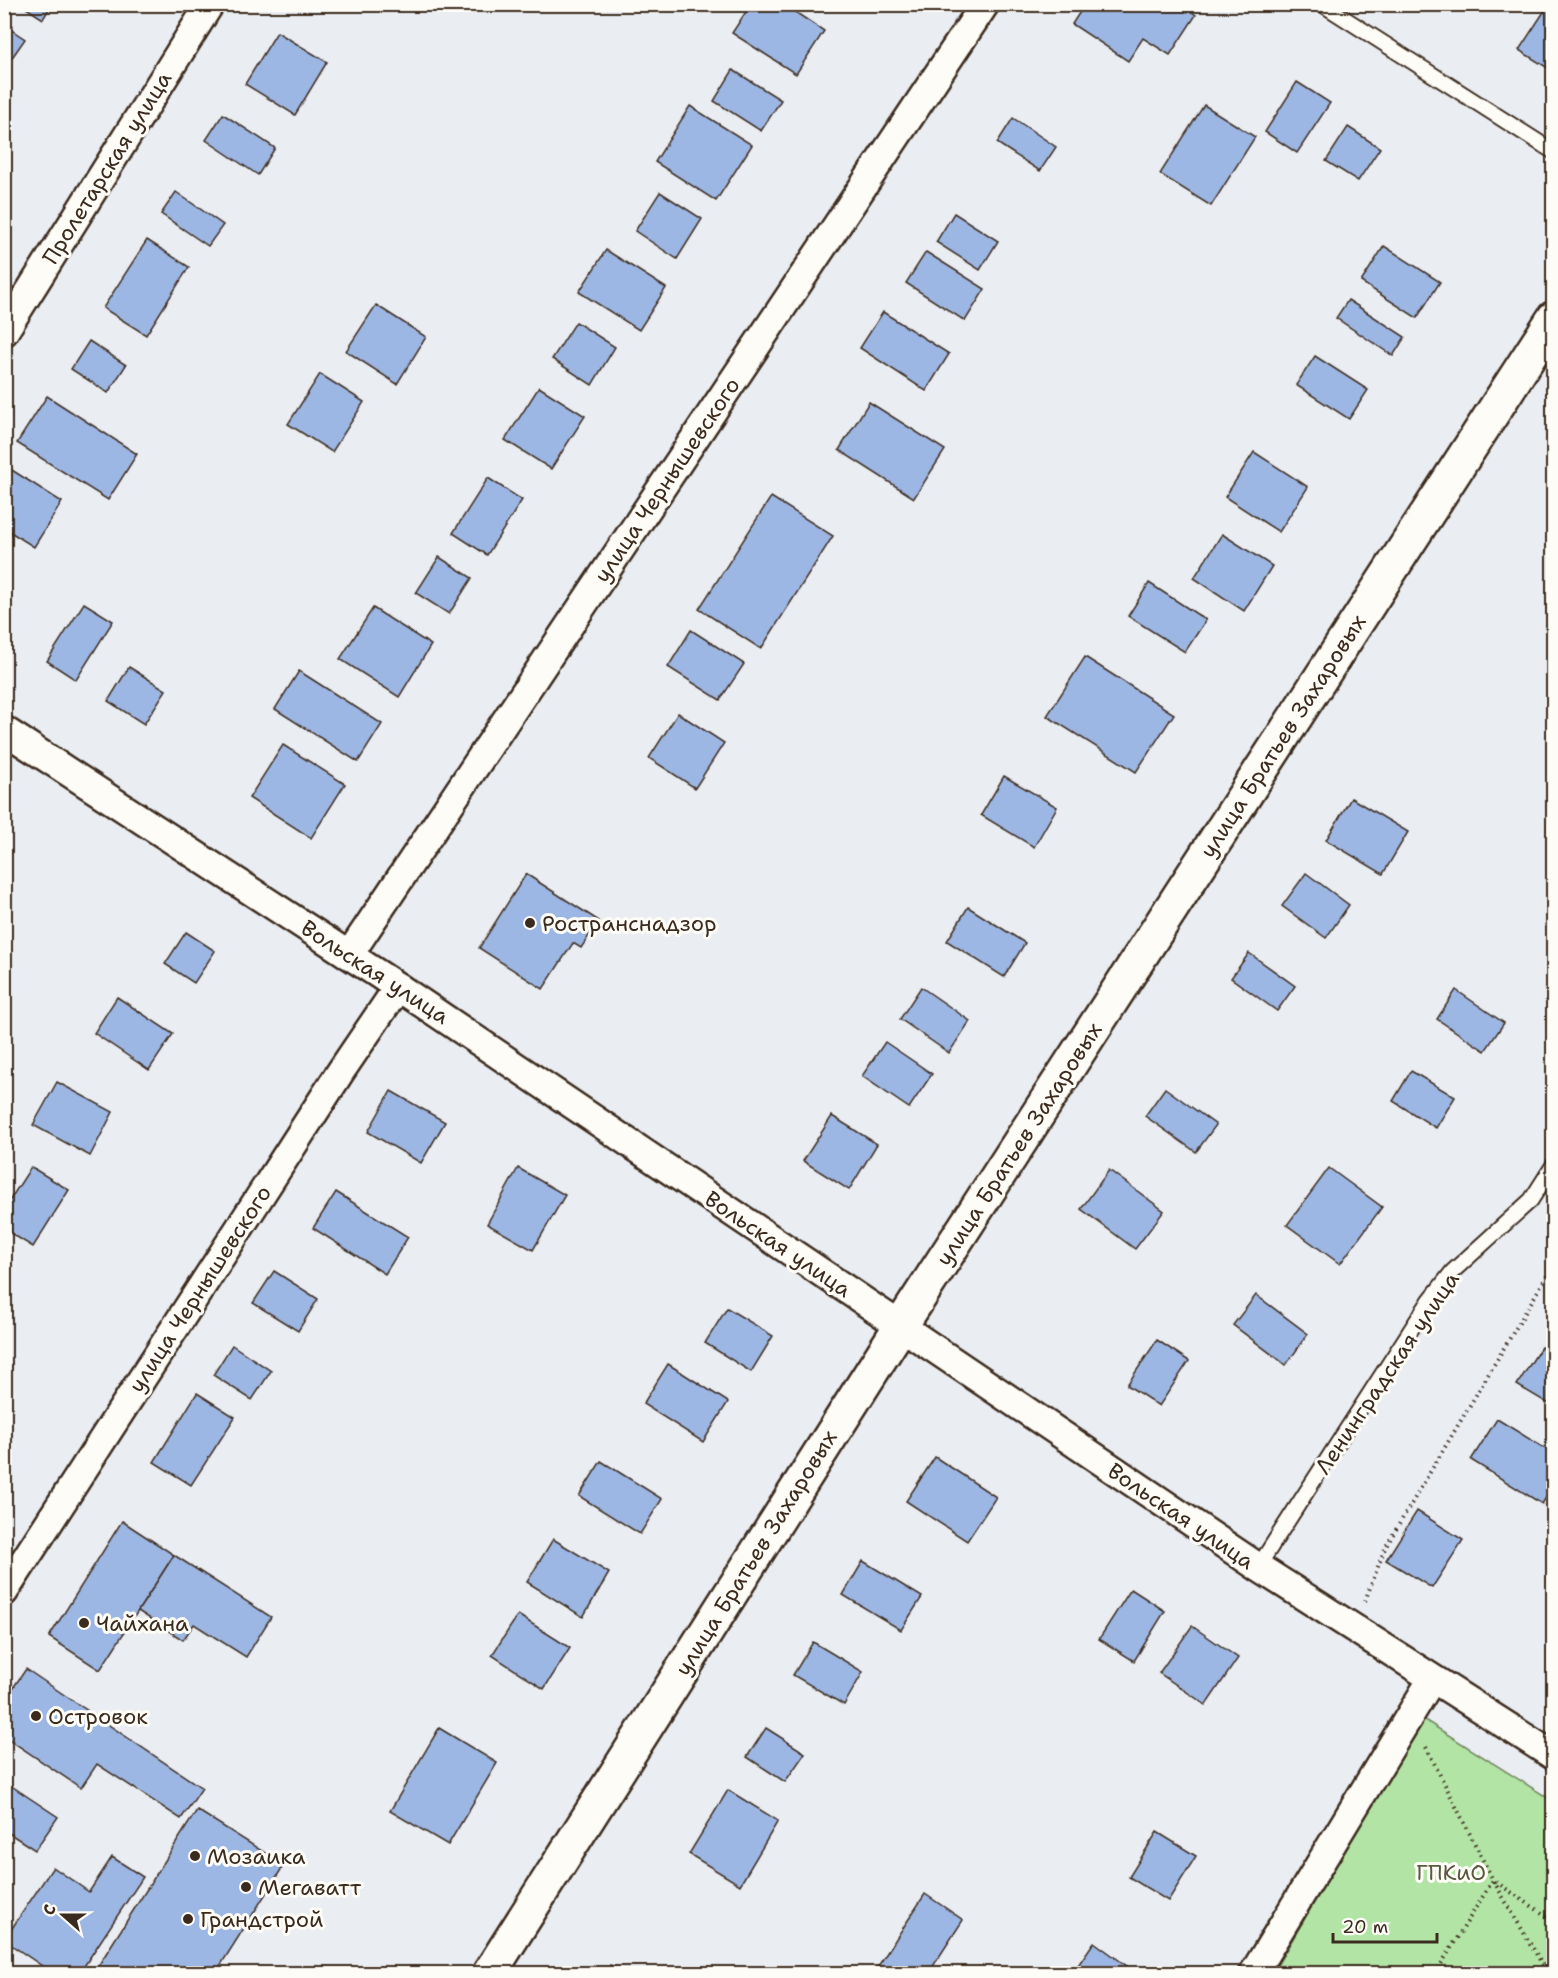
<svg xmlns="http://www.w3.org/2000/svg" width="1558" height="1978" font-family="'Shantell Sans',sans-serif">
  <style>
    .green { fill: #b2e4a5; stroke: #768762; stroke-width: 1.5 }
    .building { fill: #9db7e4; stroke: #3b2a1e; stroke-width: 1.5 }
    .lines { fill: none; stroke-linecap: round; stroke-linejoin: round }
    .service-casing { stroke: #3b2a1e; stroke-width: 18 }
    .minor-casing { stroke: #3b2a1e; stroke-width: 32 }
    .secondary-casing { stroke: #3b2a1e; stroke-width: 38 }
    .path { stroke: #3b2a1e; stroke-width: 4; stroke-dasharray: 1.5 4.5; stroke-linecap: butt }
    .service { stroke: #fdfcf7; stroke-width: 14 }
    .minor { stroke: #fdfcf7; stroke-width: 27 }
    .secondary { stroke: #fdfcf7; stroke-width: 33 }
    .poi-dot { fill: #3b2a1e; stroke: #fdfcf7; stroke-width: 2 }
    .labels { text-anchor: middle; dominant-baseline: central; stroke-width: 6; stroke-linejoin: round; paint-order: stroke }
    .street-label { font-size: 22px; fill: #3b2a1e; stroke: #fdfcf7 }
    .poi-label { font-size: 22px; fill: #3b2a1e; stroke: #fdfcf7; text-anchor: start }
    .park-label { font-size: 22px; fill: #595840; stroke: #fdfcf7 }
  </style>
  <rect width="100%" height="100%" fill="#eaeef3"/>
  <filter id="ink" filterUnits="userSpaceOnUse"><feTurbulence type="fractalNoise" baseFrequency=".0167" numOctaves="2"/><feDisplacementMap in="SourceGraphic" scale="12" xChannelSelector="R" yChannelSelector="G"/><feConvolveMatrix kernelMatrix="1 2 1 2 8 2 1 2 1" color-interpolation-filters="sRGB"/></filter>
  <g filter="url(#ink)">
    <polygon class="green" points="1423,1719 1553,1801 1553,1973 1272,1974"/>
    <g class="building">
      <polygon points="20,4 52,4 43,19"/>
      <polygon points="751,4 783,4 824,31 796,74 732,33"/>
      <polygon points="1085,4 1180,4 1196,15 1170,55 1143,38 1128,61 1072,24"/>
      <polygon points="1549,4 1554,4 1554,72 1519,50"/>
      <polygon points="4,25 25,39 4,69"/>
      <polygon points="277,32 327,62 295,115 245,84"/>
      <polygon points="733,70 781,100 761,131 714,101"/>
      <polygon points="1297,82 1330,103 1297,153 1265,132"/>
      <polygon points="1204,105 1255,137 1211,206 1160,174"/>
      <polygon points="690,106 752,145 716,201 655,162"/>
      <polygon points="223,114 275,148 258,175 206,140"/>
      <polygon points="1013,118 1056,147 1040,171 997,143"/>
      <polygon points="1348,127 1380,148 1358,181 1326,161"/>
      <polygon points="176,192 223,225 208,246 161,214"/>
      <polygon points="660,192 702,219 677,259 635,231"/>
      <polygon points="954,213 998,241 980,270 936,242"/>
      <polygon points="147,240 189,267 146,335 103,308"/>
      <polygon points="1384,246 1440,282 1417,318 1361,282"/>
      <polygon points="606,250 666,288 639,330 579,292"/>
      <polygon points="926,252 985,289 965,321 906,283"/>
      <polygon points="1348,300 1405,337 1393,356 1336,318"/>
      <polygon points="376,305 426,337 397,384 346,351"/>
      <polygon points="883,312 949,354 926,391 860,348"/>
      <polygon points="576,322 615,347 592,385 552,359"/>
      <polygon points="89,341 126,365 108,393 71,369"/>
      <polygon points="1315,356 1368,390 1349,419 1296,385"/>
      <polygon points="320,374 364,402 332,452 288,424"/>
      <polygon points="539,387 585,416 551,469 505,440"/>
      <polygon points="47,396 137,454 108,500 17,443"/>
      <polygon points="869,402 945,450 914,498 839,450"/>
      <polygon points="1254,452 1308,487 1279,532 1225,497"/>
      <polygon points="4,465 62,502 34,547 4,528"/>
      <polygon points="488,478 522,500 487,555 453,533"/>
      <polygon points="771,497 833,536 761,649 699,609"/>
      <polygon points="1222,534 1272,566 1244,611 1194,578"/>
      <polygon points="439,557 472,578 449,614 416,593"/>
      <polygon points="1149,583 1206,620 1185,652 1128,616"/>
      <polygon points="84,603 113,621 76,680 47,661"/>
      <polygon points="373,608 431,645 399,697 340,659"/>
      <polygon points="691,630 744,664 720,700 668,667"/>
      <polygon points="1085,657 1174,714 1136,772 1047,716"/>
      <polygon points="129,667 166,690 144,724 108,701"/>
      <polygon points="299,671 382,724 358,762 275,709"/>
      <polygon points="678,713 724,743 695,788 649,758"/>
      <polygon points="283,745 345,784 311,838 249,798"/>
      <polygon points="1004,776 1057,807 1034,847 981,815"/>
      <polygon points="1351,798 1408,832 1383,874 1326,840"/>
      <polygon points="1306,873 1349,905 1326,938 1282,906"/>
      <polygon points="526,874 599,921 581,948 573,943 543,989 479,948"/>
      <polygon points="968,907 1025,943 1004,977 947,941"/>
      <polygon points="186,932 215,951 194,983 165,964"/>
      <polygon points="1249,953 1295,986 1277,1011 1231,978"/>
      <polygon points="921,987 970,1021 949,1053 900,1019"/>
      <polygon points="1456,990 1504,1023 1485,1051 1437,1019"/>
      <polygon points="117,997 173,1034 149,1070 94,1033"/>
      <polygon points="885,1042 932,1074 909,1108 862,1076"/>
      <polygon points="1411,1071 1455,1097 1436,1128 1393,1101"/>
      <polygon points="57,1082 113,1112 90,1156 33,1125"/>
      <polygon points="1165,1088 1216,1125 1196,1152 1145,1116"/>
      <polygon points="391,1091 445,1122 421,1163 368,1132"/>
      <polygon points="832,1116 877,1144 849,1190 803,1161"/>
      <polygon points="31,1167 69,1190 33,1247 4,1229 4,1209"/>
      <polygon points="518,1168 565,1195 533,1250 487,1224"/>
      <polygon points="1329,1168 1382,1207 1340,1264 1287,1225"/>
      <polygon points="1109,1170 1164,1211 1135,1249 1081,1209"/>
      <polygon points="336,1192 408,1237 385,1274 313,1228"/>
      <polygon points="274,1271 318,1299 298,1331 253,1303"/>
      <polygon points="1256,1295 1308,1334 1286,1365 1233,1325"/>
      <polygon points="727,1308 773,1336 751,1372 705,1343"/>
      <polygon points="1157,1340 1189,1361 1159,1406 1127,1385"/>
      <polygon points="232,1345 271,1371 252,1400 213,1375"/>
      <polygon points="1541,1347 1554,1354 1554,1407 1517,1385"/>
      <polygon points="668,1364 728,1402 703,1442 643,1404"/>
      <polygon points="197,1393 235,1417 191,1485 154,1462"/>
      <polygon points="1497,1419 1554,1454 1554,1485 1542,1504 1471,1460"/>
      <polygon points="935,1457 996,1497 967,1541 906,1501"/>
      <polygon points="601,1461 662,1499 640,1534 579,1496"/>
      <polygon points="1417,1511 1463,1540 1432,1588 1386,1560"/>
      <polygon points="122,1521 174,1555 100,1670 49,1637"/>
      <polygon points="553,1539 609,1573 583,1617 527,1582"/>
      <polygon points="174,1555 271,1617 246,1657 194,1624 183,1640 138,1611"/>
      <polygon points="863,1561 922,1597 901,1630 843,1595"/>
      <polygon points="1131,1589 1165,1611 1134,1661 1099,1639"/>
      <polygon points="518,1615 570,1648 544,1689 492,1655"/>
      <polygon points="1192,1626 1238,1658 1206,1705 1159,1673"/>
      <polygon points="813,1642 863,1672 844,1705 793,1675"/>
      <polygon points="26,1669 202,1788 181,1819 97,1764 81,1788 4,1736 4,1701"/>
      <polygon points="439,1728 497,1763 448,1845 390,1811"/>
      <polygon points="766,1728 805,1753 785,1782 747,1757"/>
      <polygon points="4,1781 58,1817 35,1850 4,1830"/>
      <polygon points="728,1790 778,1821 740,1885 689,1854"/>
      <polygon points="197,1810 284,1865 215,1974 93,1974"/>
      <polygon points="1157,1832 1196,1856 1168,1901 1129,1877"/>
      <polygon points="112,1857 143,1877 79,1974 54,1974 4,1940 53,1867 89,1892"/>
      <polygon points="925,1894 963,1920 928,1974 873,1974"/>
      <polygon points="1094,1942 1138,1974 1072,1974"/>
      <polygon points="610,1965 627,1974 606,1974"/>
    </g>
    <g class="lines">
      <defs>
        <g id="service">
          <polyline points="1322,4 1554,152"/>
          <polyline points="1258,1567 1430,1300 1452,1272 1531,1200 1554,1164"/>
        </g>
        <g id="minor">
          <polyline points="4,332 210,4"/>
          <polyline points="4,730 398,987 1258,1567 1554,1756"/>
          <polyline points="349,955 985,4"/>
          <polyline points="4,1592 341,1071 398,987"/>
          <polyline points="1253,1974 1432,1679"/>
        </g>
        <polyline id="secondary" points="489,1974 900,1327 1554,318"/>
      </defs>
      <use href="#service" class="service-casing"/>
      <use href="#minor" class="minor-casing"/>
      <use href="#secondary" class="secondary-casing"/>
      <g class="path">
        <polyline points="1365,1601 1385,1548 1554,1264"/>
        <polyline points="1426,1747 1493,1880 1548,1974"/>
        <polyline points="4,1963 21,1974"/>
        <polyline points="1435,1974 1493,1880 1554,1921"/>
      </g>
      <use href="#service" class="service"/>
      <use href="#minor" class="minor"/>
      <use href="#secondary" class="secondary"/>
    </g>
  </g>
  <g class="poi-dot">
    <circle cx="530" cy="923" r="6"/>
    <circle cx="84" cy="1623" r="6"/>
    <circle cx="36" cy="1716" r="6"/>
    <circle cx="195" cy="1856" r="6"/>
    <circle cx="246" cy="1887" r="6"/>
    <circle cx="188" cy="1919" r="6"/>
  </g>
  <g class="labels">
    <g class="street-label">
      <text transform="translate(107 168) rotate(-58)">Пролетарская улица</text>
      <text transform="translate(667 480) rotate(-56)">улица Чернышевского</text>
      <text transform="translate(1283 736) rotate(-57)">улица Братьев Захаровых</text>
      <text transform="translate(375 972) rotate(33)">Вольская улица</text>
      <text transform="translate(1019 1144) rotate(-57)">улица Братьев Захаровых</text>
      <text transform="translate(778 1244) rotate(34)">Вольская улица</text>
      <text transform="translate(200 1289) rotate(-57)">улица Чернышевского</text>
      <text transform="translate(1387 1373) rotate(-56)">Ленинградская улица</text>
      <text transform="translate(1181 1516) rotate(34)">Вольская улица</text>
      <text transform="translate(756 1553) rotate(-58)">улица Братьев Захаровых</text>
    </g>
    <g class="poi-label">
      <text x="542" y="923">Ространснадзор</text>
      <text x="96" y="1623">Чайхана</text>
      <text x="48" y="1716">Островок</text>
      <text x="207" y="1856">Мозаика</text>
      <text x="258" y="1887">Мегаватт</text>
      <text x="200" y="1919">Грандстрой</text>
    </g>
    <g class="park-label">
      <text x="1451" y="1872">ГПКиО</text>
    </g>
  </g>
  <rect width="1558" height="1978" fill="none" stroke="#fdfcf7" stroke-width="24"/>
  <rect x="12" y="12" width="1534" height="1954" fill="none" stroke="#3b2a1e" stroke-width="2" filter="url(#ink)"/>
  <g transform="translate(63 1915) rotate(291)" stroke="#fdfcf7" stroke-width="4.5" paint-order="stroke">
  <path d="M0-4.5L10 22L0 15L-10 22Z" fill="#3b2a1e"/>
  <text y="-9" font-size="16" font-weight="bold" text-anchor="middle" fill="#3b2a1e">С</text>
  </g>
  <path d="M1333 1933v9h104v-9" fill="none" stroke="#3b2a1e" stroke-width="3"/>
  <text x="1342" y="1933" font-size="18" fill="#3b2a1e" stroke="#fdfcf7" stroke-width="4.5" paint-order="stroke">20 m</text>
</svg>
